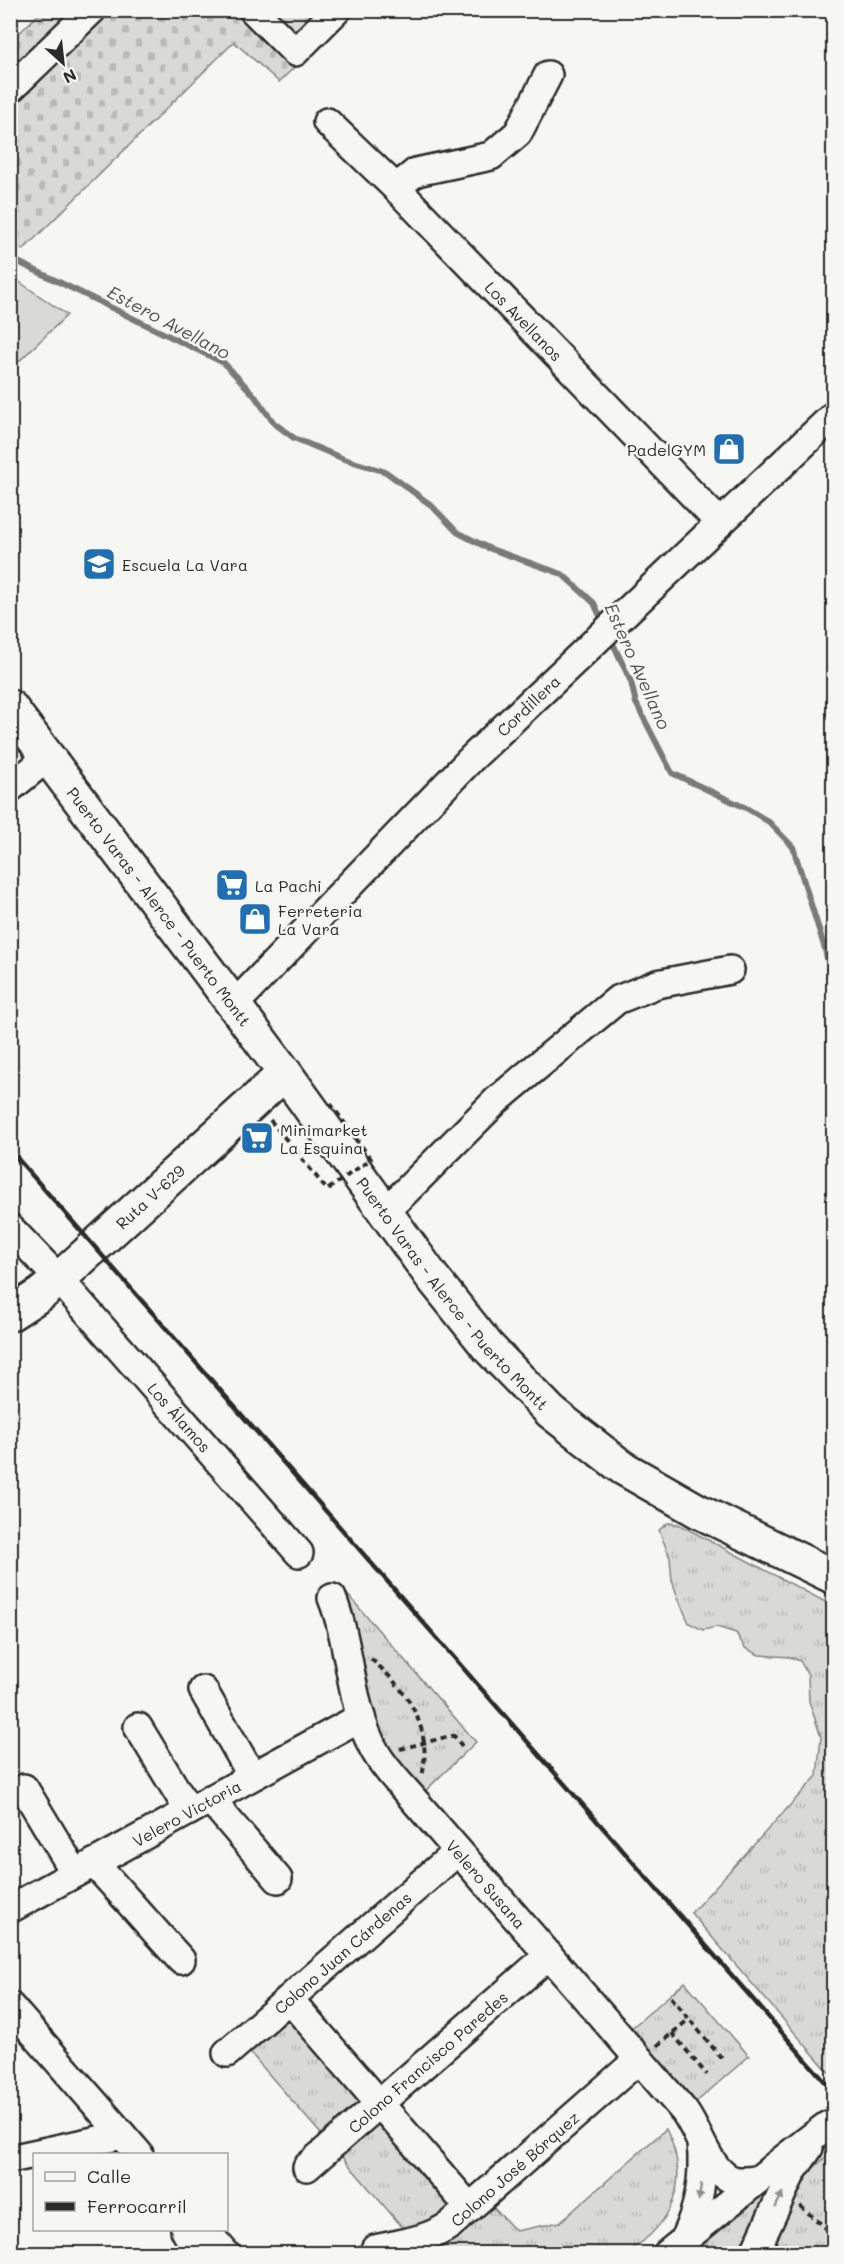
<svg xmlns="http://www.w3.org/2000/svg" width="844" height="2264" font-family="Mali,sans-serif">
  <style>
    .grass { fill: url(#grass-tufts); stroke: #828280; stroke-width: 1.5 }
    .cemetery { fill: url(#cemetery-stones); stroke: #828280; stroke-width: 1.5 }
    .pitch { fill: #d9d9d5; stroke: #828280; stroke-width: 1.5 }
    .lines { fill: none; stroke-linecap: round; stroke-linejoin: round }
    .stream { stroke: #7a7a78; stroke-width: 6 }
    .minor-casing { stroke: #2b2b2b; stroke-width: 32 }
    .major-casing { stroke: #2b2b2b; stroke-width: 38 }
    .path { stroke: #2b2b2b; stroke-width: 4; stroke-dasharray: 6 4.5; stroke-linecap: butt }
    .minor { stroke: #f6f6f2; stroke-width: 27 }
    .major { stroke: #f6f6f2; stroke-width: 33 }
    .rail { stroke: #2b2b2b; stroke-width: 4.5 }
    .path-bridge { stroke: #2b2b2b; stroke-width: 4; stroke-dasharray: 6 4.5; stroke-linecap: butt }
    .oneway { fill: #90908e }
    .labels { text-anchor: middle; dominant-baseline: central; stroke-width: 5; stroke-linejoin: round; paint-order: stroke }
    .street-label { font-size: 16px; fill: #2b2b2b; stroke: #f6f6f2 }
    .poi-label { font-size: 16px; fill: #2b2b2b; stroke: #f6f6f2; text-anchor: start }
    .water-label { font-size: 18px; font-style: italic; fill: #525251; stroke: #f6f6f2 }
  </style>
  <defs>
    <pattern id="grass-tufts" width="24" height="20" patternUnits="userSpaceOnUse" patternTransform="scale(1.5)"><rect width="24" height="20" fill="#d9d9d5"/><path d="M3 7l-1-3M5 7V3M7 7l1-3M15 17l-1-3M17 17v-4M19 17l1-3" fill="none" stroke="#babab7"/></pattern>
    <pattern id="cemetery-stones" width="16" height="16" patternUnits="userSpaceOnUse" patternTransform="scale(1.5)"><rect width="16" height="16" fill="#d9d9d5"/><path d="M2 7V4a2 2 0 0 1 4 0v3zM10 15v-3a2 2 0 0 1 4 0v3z" fill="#babab7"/></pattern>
  </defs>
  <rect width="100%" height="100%" fill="#f6f6f2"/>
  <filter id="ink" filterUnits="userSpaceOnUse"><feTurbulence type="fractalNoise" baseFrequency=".0167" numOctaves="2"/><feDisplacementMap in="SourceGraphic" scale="12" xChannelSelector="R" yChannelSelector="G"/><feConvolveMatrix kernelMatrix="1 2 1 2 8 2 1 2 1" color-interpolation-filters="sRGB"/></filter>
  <g filter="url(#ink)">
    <g class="grass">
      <polygon points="668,1523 678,1524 833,1606 833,2077 691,1913 817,1776 821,1737 809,1701 808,1675 800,1661 790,1657 759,1655 745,1648 736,1633 717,1627 703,1630 689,1623 681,1605 672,1581 670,1558 659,1530"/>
      <polygon points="340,1586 476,1742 421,1795 377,1735 351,1616"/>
      <polygon points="685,1982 749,2056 693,2105 628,2031"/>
      <polygon points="290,2014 365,2097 328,2142 246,2048"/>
      <polygon points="372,2118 385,2121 457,2205 410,2236 336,2150"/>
      <path d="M 666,2129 C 692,2180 673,2225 626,2253 L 411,2254 L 440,2247 L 491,2205 L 516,2231 L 560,2222 Z"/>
      <polygon points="833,2150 833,2253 766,2254 797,2188 806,2175"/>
      <polygon points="764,2191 770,2194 744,2253 687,2254"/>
    </g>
    <polygon class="cemetery" points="42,11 353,11 279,82 234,42 23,250 11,242 10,42"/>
    <polygon class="pitch" points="11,276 67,315 11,369"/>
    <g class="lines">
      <g class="stream">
        <polyline points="10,258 224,363 254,395 274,423 294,438 344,459 386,472 431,505 457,532 488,548 562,574 594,603 604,625"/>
        <polyline points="610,637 631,682 636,703 672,773 748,809 769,822 793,847 825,949 834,991"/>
        <path d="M 834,1631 C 826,1648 826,1685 834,1702"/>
      </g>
      <defs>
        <g id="minor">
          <polyline points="253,10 295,52 337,10"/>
          <polyline points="10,89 92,10"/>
          <path id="s1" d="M 327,122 L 396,188 L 719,522"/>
          <polyline points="396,188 416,172 491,156 518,133 548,75"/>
          <polyline points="10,788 48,757"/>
          <path id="s2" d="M 234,1005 L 472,758 L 834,415"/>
          <polyline points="385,1212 497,1100 617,1000 657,984 730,970"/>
          <path id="s3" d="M 10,1228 L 59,1279 L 299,1553"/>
          <path id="s4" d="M 332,1598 C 352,1648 349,1707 376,1753 C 386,1770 401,1785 414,1800 L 684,2111 C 699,2131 709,2172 733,2180 C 741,2182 749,2181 757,2180"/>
          <polyline points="203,1690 252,1776"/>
          <polyline points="138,1727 189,1811"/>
          <polyline points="24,1788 75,1873"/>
          <polyline points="210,1799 278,1879"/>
          <polyline points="94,1863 181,1960"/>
          <path id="s5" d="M 10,1909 L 361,1717"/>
          <polyline points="289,1999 470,2208"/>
          <polyline points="10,2006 139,2154"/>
          <path id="s6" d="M 227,2053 L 458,1851"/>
          <polyline points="10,2159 122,2135"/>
          <path id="s7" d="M 307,2167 L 549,1955"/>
          <polyline points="185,2230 198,2254"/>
          <polyline points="205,2230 226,2254"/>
          <path d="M 684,2239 C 699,2208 705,2178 701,2143"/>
          <path id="s8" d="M 375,2249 C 402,2243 428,2240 450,2225 L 639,2059"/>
          <path d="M 667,2254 C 721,2211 772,2166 828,2125"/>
          <polyline points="754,2254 792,2172 809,2148"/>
        </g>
        <g id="major">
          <path id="s9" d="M 10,707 L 285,1073 L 432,1277 L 488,1347 L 551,1412 L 623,1468 L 700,1512 L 834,1577"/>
          <path id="s10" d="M 10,1314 L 41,1294 L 59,1279 L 285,1073"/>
        </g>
      </defs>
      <use href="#minor" class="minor-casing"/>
      <use href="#major" class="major-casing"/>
      <g class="path">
        <polyline points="270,1120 295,1150"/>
        <path d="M 371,1659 C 407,1690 433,1726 422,1777"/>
        <polyline points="400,1749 450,1736 454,1736 462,1746"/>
        <polyline points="671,1997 724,2061"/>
        <polyline points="672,2033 707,2075"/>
        <polyline points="657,2046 689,2019"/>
        <polyline points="800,2206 834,2235"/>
      </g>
      <use href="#minor" class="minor"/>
      <use href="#major" class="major"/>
      <polyline class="rail" points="10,1150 834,2092"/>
      <polyline class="path-bridge" points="295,1150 327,1190 371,1159 330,1103"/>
    </g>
    <defs><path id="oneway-solid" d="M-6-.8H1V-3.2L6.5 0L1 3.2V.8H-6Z" transform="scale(1.5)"/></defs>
    <g class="oneway">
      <use href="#oneway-solid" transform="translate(700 2192) rotate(99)"/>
      <use href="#oneway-solid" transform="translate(779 2200) rotate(-65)"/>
    </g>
  </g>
  <defs>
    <symbol id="shop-square" viewBox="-11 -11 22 22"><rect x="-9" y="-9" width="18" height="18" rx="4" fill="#1f6fb2" stroke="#f6f6f2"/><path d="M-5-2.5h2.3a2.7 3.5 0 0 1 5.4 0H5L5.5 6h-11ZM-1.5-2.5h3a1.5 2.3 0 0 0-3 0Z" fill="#fff"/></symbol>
    <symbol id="school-square" viewBox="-11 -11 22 22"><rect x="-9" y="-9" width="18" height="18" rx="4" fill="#1f6fb2" stroke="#f6f6f2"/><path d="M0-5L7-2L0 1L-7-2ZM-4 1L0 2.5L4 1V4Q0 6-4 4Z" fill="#fff"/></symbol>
    <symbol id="supermarket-square" viewBox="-11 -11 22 22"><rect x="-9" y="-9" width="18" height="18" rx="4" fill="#1f6fb2" stroke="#f6f6f2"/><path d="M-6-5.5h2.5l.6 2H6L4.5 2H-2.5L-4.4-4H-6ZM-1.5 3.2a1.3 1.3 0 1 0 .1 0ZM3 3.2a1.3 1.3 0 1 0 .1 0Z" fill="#fff"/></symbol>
  </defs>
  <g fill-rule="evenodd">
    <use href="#shop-square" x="710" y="430" width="38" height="38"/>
    <use href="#school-square" x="80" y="545" width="38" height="38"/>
    <use href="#supermarket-square" x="213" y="866" width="38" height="38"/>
    <use href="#shop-square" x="236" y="900" width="38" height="38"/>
    <use href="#supermarket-square" x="238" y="1119" width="38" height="38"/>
  </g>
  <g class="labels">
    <g class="street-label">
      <text stroke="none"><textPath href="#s1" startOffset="280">Los Avellanos</textPath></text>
      <text stroke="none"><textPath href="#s2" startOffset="420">Cordillera</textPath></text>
      <text stroke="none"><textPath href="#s9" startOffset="249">Puerto Varas - Alerce - Puerto Montt</textPath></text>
      <text stroke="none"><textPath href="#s10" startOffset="183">Ruta V-629</textPath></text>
      <text stroke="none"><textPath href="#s9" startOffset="735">Puerto Varas - Alerce - Puerto Montt</textPath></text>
      <text stroke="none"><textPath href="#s3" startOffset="254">Los Álamos</textPath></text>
      <text stroke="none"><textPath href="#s5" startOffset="201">Velero Victoria</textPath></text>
      <text stroke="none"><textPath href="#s4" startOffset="333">Velero Susana</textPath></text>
      <text stroke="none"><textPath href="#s6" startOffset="153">Colono Juan Cárdenas</textPath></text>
      <text stroke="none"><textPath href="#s7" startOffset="160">Colono Francisco Paredes</textPath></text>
      <text stroke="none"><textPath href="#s8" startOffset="165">Colono José Bórquez</textPath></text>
    </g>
    <g class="poi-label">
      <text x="706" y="449" text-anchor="end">PadelGYM</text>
      <text x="122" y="564">Escuela La Vara</text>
      <text x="255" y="885">La Pachi</text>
      <text x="278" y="910">Ferreteria<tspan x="278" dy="18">La Vara</tspan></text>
      <text x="280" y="1129">Minimarket<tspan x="280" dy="18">La Esquina</tspan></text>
    </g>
    <g class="water-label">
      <text transform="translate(169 322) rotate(28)">Estero Avellano</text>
      <text transform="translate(638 666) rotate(66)">Estero Avellano</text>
    </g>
  </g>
  <rect width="844" height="2264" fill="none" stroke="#f6f6f2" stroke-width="36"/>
  <rect x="18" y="18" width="808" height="2228" fill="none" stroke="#2b2b2b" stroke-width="2" filter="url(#ink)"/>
  <rect x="33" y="2153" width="195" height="78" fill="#f6f6f2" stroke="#a5a5a2" stroke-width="1.5"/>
  <rect x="45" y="2172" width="30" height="9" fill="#f6f6f2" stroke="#a5a5a2" stroke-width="1.5"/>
  <text x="87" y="2183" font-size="18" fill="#2b2b2b">Calle</text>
  <rect x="45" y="2202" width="30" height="9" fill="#2b2b2b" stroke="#a5a5a2" stroke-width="1.5"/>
  <text x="87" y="2213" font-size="18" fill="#2b2b2b">Ferrocarril</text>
  <g transform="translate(63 63) rotate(153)" stroke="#f6f6f2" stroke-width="4.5" paint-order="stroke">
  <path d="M0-4.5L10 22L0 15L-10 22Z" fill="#2b2b2b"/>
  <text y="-9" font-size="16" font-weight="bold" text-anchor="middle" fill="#2b2b2b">N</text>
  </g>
</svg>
